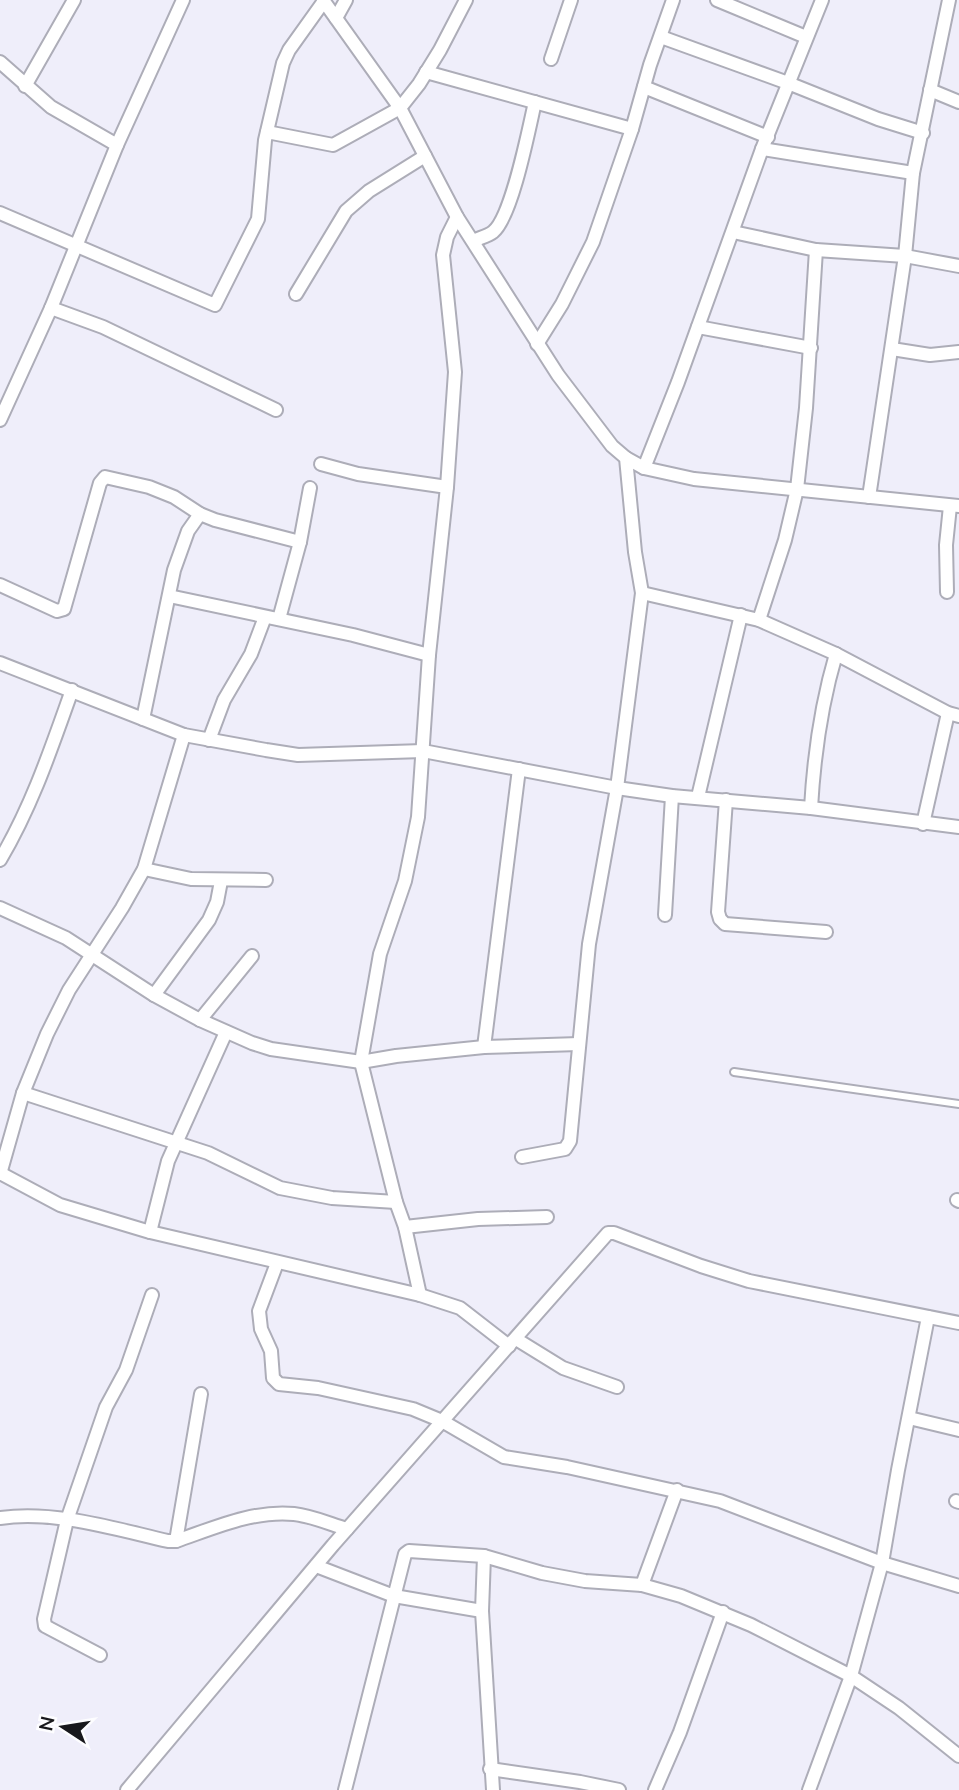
<svg xmlns="http://www.w3.org/2000/svg" width="959" height="1790" font-family="Mulish,sans-serif">
  <style>
    .lines { fill: none; stroke-linecap: round; stroke-linejoin: round }
    .service-casing { stroke: #adadb8; stroke-width: 10 }
    .minor-casing { stroke: #adadb8; stroke-width: 16 }
    .service { stroke: #fff; stroke-width: 6 }
    .minor { stroke: #fff; stroke-width: 12 }
  </style>
  <rect width="100%" height="100%" fill="#efeefa"/>
  <g class="lines">
    <defs>
      <polyline id="service" points="734,1072 959,1104"/>
      <g id="minor">
        <polyline points="323,0 400,108 457,217 558,375 612,446 626,458 635,552 642,593 617,788 589,944 570,1141 565,1149 522,1157"/>
        <polyline points="717,0 806,37"/>
        <polyline points="336,18 346,0"/>
        <polyline points="661,37 788,83 878,119 923,133"/>
        <polyline points="551,59 571,0"/>
        <polyline points="0,62 51,107 117,145"/>
        <polyline points="426,72 632,129"/>
        <polyline points="25,86 74,0"/>
        <polyline points="644,87 768,137"/>
        <polyline points="930,90 959,102"/>
        <polyline points="267,132 333,145 400,108 419,84 440,50 466,0"/>
        <polyline points="762,149 913,173"/>
        <polyline points="0,213 215,305 258,219 265,140 283,63 289,50 324,1"/>
        <polyline points="733,232 816,250 905,256 959,266"/>
        <path d="M 473,241 C 479,238 488,236 493,232 C 512,217 529,128 535,102"/>
        <polyline points="296,294 346,211 369,191 425,156"/>
        <polyline points="51,308 103,327 276,410"/>
        <polyline points="698,327 811,348"/>
        <polyline points="537,344 562,304 593,242 632,129 650,65 673,0"/>
        <polyline points="892,349 930,355 959,352"/>
        <polyline points="0,420 51,308 117,145 183,0"/>
        <polyline points="626,458 644,468 678,382 762,149 822,0"/>
        <polyline points="321,464 358,474 447,487"/>
        <polyline points="644,468 694,479 959,506"/>
        <polyline points="869,497 905,256 913,173 949,0"/>
        <polyline points="0,585 57,611 64,609 100,483 105,477 149,487 174,497 200,514 215,520 300,542"/>
        <polyline points="947,592 946,545 950,506"/>
        <polyline points="642,593 759,620 836,654 948,713 959,716"/>
        <polyline points="169,596 353,635 429,655"/>
        <polyline points="279,619 300,542 310,488"/>
        <polyline points="759,620 785,540 797,489 806,408 816,250"/>
        <polyline points="0,663 184,735 266,750 298,755 423,751 617,788 672,796 811,808 959,827"/>
        <polyline points="143,719 174,570 188,531 200,514"/>
        <polyline points="209,740 224,700 251,654 265,617"/>
        <polyline points="698,797 741,615"/>
        <polyline points="726,800 718,912 720,919 725,924 826,932"/>
        <path d="M 811,808 C 814,755 821,705 836,654"/>
        <polyline points="923,824 948,713"/>
        <path d="M 0,860 C 32,806 51,749 72,690"/>
        <polyline points="144,869 191,879 266,880"/>
        <polyline points="0,908 66,938 154,995 200,1020 252,1043 271,1049 361,1062 396,1056 484,1047 579,1044"/>
        <polyline points="665,915 672,796"/>
        <polyline points="154,995 209,920 217,902 221,881"/>
        <polyline points="200,1020 252,956"/>
        <polyline points="484,1047 519,769"/>
        <polyline points="23,1093 208,1153 280,1188 332,1198 396,1202"/>
        <polyline points="0,1173 60,1205 150,1232 420,1295 460,1308 509,1346"/>
        <polyline points="0,1174 23,1093 47,1034 69,990 122,908 144,869 184,735"/>
        <polyline points="957,1200 959,1201"/>
        <polyline points="405,1227 478,1219 547,1217"/>
        <polyline points="150,1232 168,1161 226,1032"/>
        <polyline points="277,1263 259,1311 261,1329 271,1351 273,1378 279,1384 318,1388 413,1409 442,1421 504,1457 567,1467 720,1501 882,1563 959,1586"/>
        <polyline points="420,1295 405,1227 396,1202 361,1062 380,954 405,881 418,817 429,655 447,487 455,372 443,255 447,237 457,217"/>
        <polyline points="516,1339 563,1368 617,1387"/>
        <polyline points="909,1418 959,1430"/>
        <polyline points="956,1501 959,1502"/>
        <path d="M 0,1518 C 55,1510 115,1529 168,1541 L 176,1541 C 214,1528 253,1510 294,1514 C 312,1516 330,1524 347,1529"/>
        <polyline points="176,1541 201,1394"/>
        <polyline points="484,1556 482,1611 493,1790"/>
        <polyline points="316,1566 394,1596 482,1611"/>
        <polyline points="642,1585 677,1490"/>
        <polyline points="100,1655 45,1626 44,1619 67,1520 106,1407 126,1370 152,1295"/>
        <polyline points="490,1769 580,1782 619,1790"/>
        <polyline points="127,1790 333,1545 608,1233 614,1233 701,1266 749,1281 959,1323"/>
        <polyline points="345,1790 405,1554 409,1551 484,1556 542,1573 585,1581 642,1585 681,1596 751,1625 851,1676 899,1708 959,1756"/>
        <polyline points="655,1790 680,1732 723,1612"/>
        <polyline points="809,1790 851,1676 882,1563 898,1470 928,1317"/>
      </g>
    </defs>
    <use href="#service" class="service-casing"/>
    <use href="#minor" class="minor-casing"/>
    <use href="#service" class="service"/>
    <use href="#minor" class="minor"/>
  </g>
  <g transform="translate(63 1727) rotate(282)" stroke="#fdfdff" stroke-width="5" paint-order="stroke">
  <path d="M0-5L12 26L0 18L-12 26Z" fill="#18181c"/>
  <text y="-10" font-size="19" font-weight="bold" text-anchor="middle" fill="#18181c">N</text>
  </g>
</svg>
